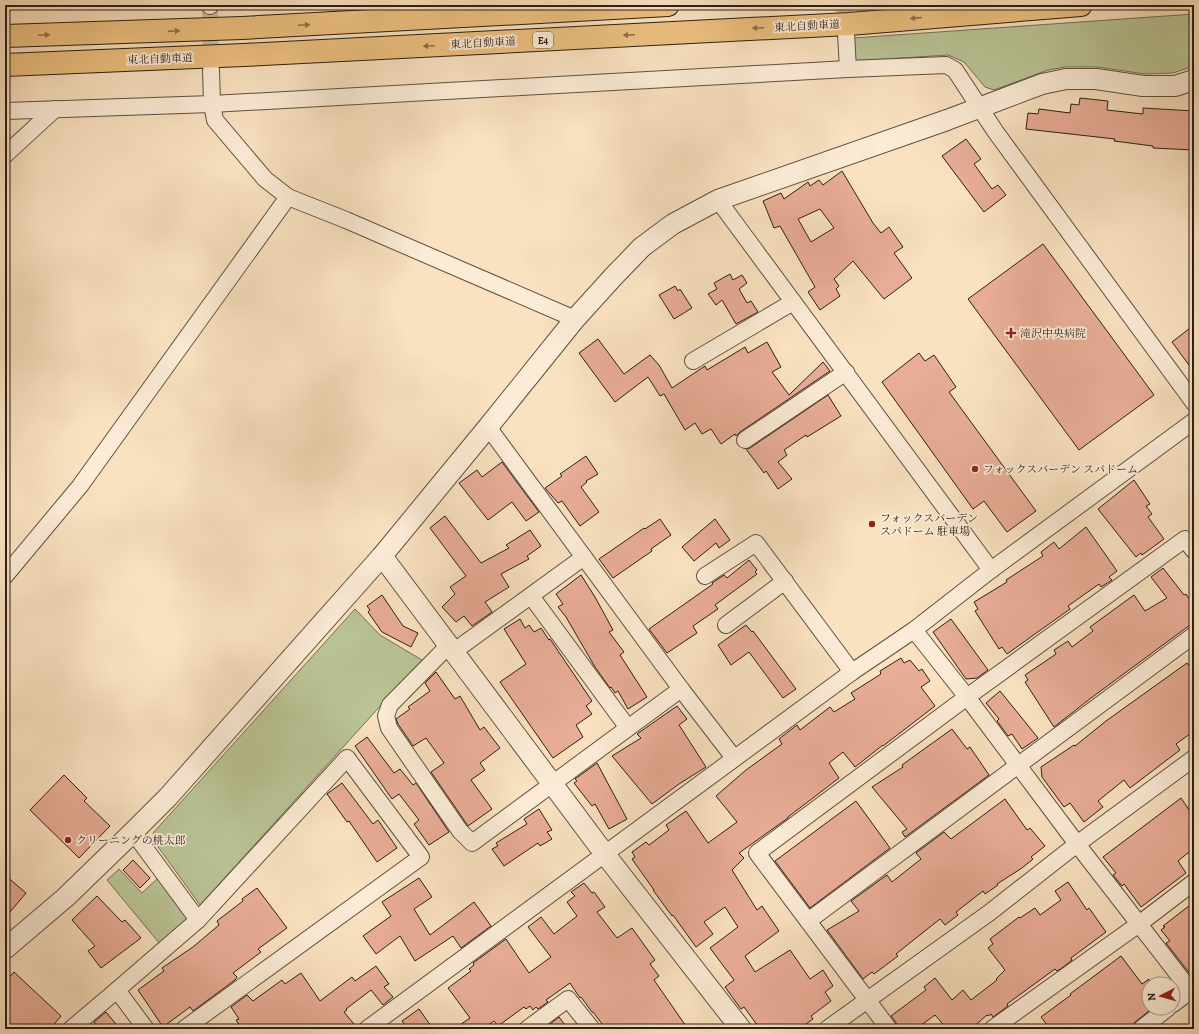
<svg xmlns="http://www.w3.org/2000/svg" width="1199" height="1034" font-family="Alegreya,'Noto Serif JP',serif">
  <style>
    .green { fill: #bac496; stroke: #737156 }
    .building { fill: #e9ad97; stroke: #2c1e15; fill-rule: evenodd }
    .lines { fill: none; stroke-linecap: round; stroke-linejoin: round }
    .minor-tunnel { stroke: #d1bb9f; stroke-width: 16; stroke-dasharray: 16 8; stroke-linecap: butt }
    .minor-casing { stroke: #604f40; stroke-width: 18 }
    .tertiary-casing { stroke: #604f40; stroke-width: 22 }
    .motorway-casing { stroke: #2c1e15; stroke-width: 24 }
    .minor { stroke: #fcecd7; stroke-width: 16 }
    .tertiary { stroke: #fcecd7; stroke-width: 20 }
    .motorway { stroke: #edc180; stroke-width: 22 }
    .oneway { fill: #8c704a }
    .poi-dot { fill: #8f2418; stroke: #fcecd7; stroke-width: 1.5 }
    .labels { text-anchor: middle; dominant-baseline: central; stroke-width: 3.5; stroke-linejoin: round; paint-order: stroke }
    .shield { fill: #fcecd7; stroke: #6a5c4f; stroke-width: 1 }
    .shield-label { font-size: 10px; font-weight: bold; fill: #2c1e15 }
    .street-label { font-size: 11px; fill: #2c1e15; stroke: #fcecd7 }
    .poi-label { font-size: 11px; fill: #2c1e15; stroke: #fcecd7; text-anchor: start }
  </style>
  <rect width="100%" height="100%" fill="#fae2c1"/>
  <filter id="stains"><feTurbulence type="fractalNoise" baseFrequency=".005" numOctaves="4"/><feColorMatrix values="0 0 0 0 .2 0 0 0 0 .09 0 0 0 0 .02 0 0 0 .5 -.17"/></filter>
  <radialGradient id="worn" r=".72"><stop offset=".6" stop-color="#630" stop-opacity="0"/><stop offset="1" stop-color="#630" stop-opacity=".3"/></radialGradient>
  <g class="green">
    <polygon points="1194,14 1194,66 1173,73 1145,74 1097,67 1066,67 1048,70 994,90 985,87 964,62 948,55 854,61 853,38"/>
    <polygon points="355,609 380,635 422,660 200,905 156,844 153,833"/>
    <polygon points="119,869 142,893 159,877 189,920 160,944 107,880"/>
  </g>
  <g class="building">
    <polygon points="1080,98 1108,101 1107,110 1143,114 1143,108 1194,111 1194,150 1153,148 1153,146 1114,141 1115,139 1026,129 1028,113 1038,114 1039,109 1070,113 1071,104 1079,105"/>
    <polygon points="966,139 981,159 974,164 992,189 998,185 1006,195 984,212 942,156"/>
    <path d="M 842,171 L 873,223 L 881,233 L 889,227 L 903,247 L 894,253 L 912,278 L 884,299 L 853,261 L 834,279 L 839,286 L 836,289 L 840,296 L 820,310 L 808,292 L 815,287 L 780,226 L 774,228 L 763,201 L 781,193 L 784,199 L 808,182 L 810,186 L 819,180 L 823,185 ZM 820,209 L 834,228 L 811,242 L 798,219 Z"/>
    <polygon points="1043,244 1154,395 1079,450 968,299"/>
    <polygon points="730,274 733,280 742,275 747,283 739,289 747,303 751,301 758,312 736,324 722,300 716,305 708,294 717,289 714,283"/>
    <polygon points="675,286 678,291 680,289 692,308 674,319 659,295"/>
    <polygon points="1194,325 1194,372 1172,342"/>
    <polygon points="598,339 624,374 650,355 659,365 672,388 705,366 707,370 745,347 748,353 767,342 781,367 772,372 789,395 823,362 830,371 740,432 736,436 735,434 721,444 711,429 702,434 695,423 685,430 664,394 660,396 648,377 615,402 579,353"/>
    <polygon points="919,353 925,361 934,355 956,387 949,392 1036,511 1007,532 984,501 973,509 882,382"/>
    <polygon points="828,395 841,416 807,437 806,435 784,450 787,455 778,462 792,479 778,489 766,471 764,473 746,449 750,448"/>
    <polygon points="586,456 598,474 586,481 587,482 581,487 599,512 580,526 562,501 558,503 545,488 562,476 560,474"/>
    <polygon points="502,462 539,512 526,521 512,502 488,520 459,483 477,470 482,477"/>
    <polygon points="1134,480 1150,504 1146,506 1152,514 1148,517 1164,539 1142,555 1141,553 1136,557 1098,509"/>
    <polygon points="445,516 481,563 509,548 506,545 530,530 541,546 527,556 529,559 501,574 509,587 485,602 492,612 472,626 464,616 456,622 442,607 455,594 450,587 466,576 430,528"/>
    <polygon points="660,519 671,535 651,549 652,551 613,578 599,559 644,528 645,529"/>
    <polygon points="715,519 730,540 719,548 716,543 694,561 682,547"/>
    <polygon points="1086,527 1117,571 1109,577 1112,580 1101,587 1099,584 1068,606 1070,609 1007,654 1002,647 999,649 975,611 978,609 974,602 1007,582 1006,580 1043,556 1041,552 1054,542 1059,549"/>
    <polygon points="749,560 757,570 755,572 757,574 715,605 718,609 693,626 697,633 667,653 649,629 713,584 712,583 724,575 727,578"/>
    <polygon points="1163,568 1184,595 1186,594 1194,606 1194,622 1091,698 1054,727 1025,682 1028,680 1025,675 1056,654 1054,650 1068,641 1072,647 1093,631 1090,627 1134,595 1145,611 1167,598 1151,577"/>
    <polygon points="581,575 595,597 613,630 609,632 624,652 620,655 647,697 628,709 618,691 615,693 611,687 610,688 595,667 566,617 558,607 563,604 556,594"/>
    <polygon points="382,595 403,626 418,633 411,647 382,632 368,612 370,610 367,606"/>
    <polygon points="520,619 525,628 529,625 534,632 541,628 549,640 550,639 592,701 586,706 592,714 576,725 583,737 553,758 500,682 526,664 504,629"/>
    <polygon points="951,619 988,670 977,678 966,679 933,632"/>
    <polygon points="746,625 752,632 753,631 796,689 783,698 749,652 731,665 718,645"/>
    <polygon points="901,658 904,663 910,660 919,671 922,669 930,681 921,687 935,706 883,746 883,745 855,767 843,752 829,763 839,778 788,817 788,818 739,853 744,858 732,870 757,910 762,906 779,931 745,956 755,972 790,950 810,979 823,970 833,986 825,992 831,1001 811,1016 813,1019 799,1029 760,1029 744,1007 741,1009 725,987 734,980 710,948 738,927 725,907 704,922 713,934 696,947 673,915 672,916 653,890 654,890 632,859 635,857 632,852 646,842 649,845 669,830 666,825 686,811 708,843 737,822 716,796 746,770 782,744 779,739 797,725 800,730 830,707 834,712 855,699 851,693 881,674 880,671"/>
    <polygon points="1187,663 1194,673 1194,731 1176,744 1180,750 1130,788 1124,780 1098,801 1103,807 1084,822 1070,803 1064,807 1042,777 1041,767 1074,745 1075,746 1106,721"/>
    <polygon points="436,672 455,699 460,696 480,730 484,727 500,748 480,763 485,770 471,780 492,809 468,826 431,772 444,763 426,738 413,746 398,724 396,719 410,709 408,707 430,691 425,683"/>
    <polygon points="1000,691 1038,738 1022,749 1012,734 1008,736 997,721 999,719 986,703"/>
    <polygon points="677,706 687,719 679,725 706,767 679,784 652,804 612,756 641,738 637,734"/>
    <polygon points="952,729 967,749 970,747 989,775 905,837 902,832 907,829 872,787 903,767 902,765"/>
    <polygon points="367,737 394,773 400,769 413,785 416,783 449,832 429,845 414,824 419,820 399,794 392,799 355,746"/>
    <polygon points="597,763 627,819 609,829 595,804 592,806 574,783 577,781 575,779"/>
    <polygon points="64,775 87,798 84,801 110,826 79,858 30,810"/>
    <polygon points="342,783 373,824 378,820 397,848 377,862 349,821 347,822 327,794"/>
    <polygon points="1181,798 1194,817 1194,848 1178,861 1186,873 1141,907 1124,884 1122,886 1113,875 1116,873 1103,857"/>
    <polygon points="1005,799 1027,830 1030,828 1045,846 1031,857 1033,859 1022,868 997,884 998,885 985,894 983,891 956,912 958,915 945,925 940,919 896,954 898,956 874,974 872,972 863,979 827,930 859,911 851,901 887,875 892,882 921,859 916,853 944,832 951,839"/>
    <polygon points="856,801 890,848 810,908 775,861"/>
    <polygon points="539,809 552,830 547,832 552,839 540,846 538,843 504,866 492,849 498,846 496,843 527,824 524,819"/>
    <polygon points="133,860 150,878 140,888 123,870"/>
    <polygon points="5,875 26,893 5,918"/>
    <polygon points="419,878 432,897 414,909 430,935 474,902 491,926 461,948 453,936 415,961 400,936 376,954 363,936 391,916 382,902"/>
    <polygon points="1068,882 1087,910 1089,908 1106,932 1071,958 1072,960 1062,968 1057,971 1055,969 1007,1004 1008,1006 993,1017 991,1014 988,1016 987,1015 971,1029 947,1029 935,1015 916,1029 898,1029 897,1024 891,1016 926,990 924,987 935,978 952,1000 963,990 971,1000 997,980 996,979 1005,970 988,948 993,944 990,939 1019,917 1020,918 1035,908 1040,915 1061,900 1055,891"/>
    <polygon points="584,883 592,893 594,892 605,907 597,912 617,938 632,928 655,960 650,964 659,976 654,980 688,1029 606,1029 593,1012 592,1012 581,997 580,998 570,983 546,1000 548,1002 538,1009 536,1007 533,1010 530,1006 526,1009 524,1007 498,1026 494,1021 483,1029 454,1029 470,1018 448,988 471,971 469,969 474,965 473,963 506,939 529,973 551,957 528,927 541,917 554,934 577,916 567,902 575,896 571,892"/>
    <polygon points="257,888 287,928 258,949 261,952 233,973 237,977 235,980 193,1011 190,1007 163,1027 138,990 164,971 162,968 193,947 219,925 217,921 243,901 242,899"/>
    <polygon points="97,896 122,922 125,920 141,938 101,968 88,951 95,946 72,920"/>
    <polygon points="1194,902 1194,979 1166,943 1170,941 1161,930 1165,927 1163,926"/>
    <polygon points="1121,956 1142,984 1149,979 1149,1011 1135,1022 1132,1029 1050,1029 1041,1017 1071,995 1070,994"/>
    <polygon points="376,966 389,984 384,987 393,997 383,1005 371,990 346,1009 347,1010 344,1012 358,1029 242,1029 236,1020 239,1019 231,1007 247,995 253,1001 282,980 285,984 301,973 320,1001 352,977 355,981"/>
    <polygon points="14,972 61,1016 50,1029 5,1029 5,982"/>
    <polygon points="419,1009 433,1029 408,1029 402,1021"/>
    <polygon points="106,1012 120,1029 99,1029 94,1022"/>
    <polygon points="559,1017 568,1029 552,1029 549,1025"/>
  </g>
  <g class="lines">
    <g class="minor-tunnel">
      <polyline points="844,5 846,34"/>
      <polyline points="210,6 211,67"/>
    </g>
    <defs>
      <g id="minor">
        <polyline points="210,5 210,6"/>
        <polyline points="846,34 848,69"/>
        <polyline points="211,70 212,104 215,120 265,179 288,197"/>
        <polyline points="5,111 212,104 848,69 946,65 955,70 995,131 1194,403"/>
        <polyline points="5,155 55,109"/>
        <polyline points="718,200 991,570"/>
        <polyline points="693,361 793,302"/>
        <polyline points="745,440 846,372"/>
        <polyline points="5,576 80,486 288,197 346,220 575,319"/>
        <polyline points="705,576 756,543 852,672"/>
        <polyline points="531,596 628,728"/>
        <polyline points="726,625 785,581"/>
        <polyline points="914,630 967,697 1077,844 1194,995"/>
        <polyline points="449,645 390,705 386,716 389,728 460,831 472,843 681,689 488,427"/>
        <polyline points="453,652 584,557"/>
        <polyline points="681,689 734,758"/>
        <polyline points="133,832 198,920"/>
        <polyline points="808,921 1194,635"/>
        <polyline points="117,990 198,920 347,758 421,857 184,1029"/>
        <polyline points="1173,1004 1194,988"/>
        <polyline points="71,1029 117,990 146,1029"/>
        <polyline points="367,1029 852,672 914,630 991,570 1194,421"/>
        <polyline points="527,1029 568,999 592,1029"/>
        <polyline points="827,1029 989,913 1077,844 1194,758"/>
        <polyline points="889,1029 757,853 967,697 1185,539 1194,551"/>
        <polyline points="992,1029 1139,924 1194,882"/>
        <polyline points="1141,1029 1168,1008"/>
      </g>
      <g id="tertiary">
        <polyline points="382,556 604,853 741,1029"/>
        <polyline points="5,949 66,897 133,832 168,797 382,556 488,427 575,319 614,276 642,247 673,224 718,200 947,120 1042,84 1066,79 1096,79 1143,86 1175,86 1194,80"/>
      </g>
      <g id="motorway">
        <polyline points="5,36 242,28 668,5"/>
        <polyline points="5,65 244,55 849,24 1081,5"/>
      </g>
    </defs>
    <use href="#minor" class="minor-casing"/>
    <use href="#tertiary" class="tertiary-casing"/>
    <use href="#motorway" class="motorway-casing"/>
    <use href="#minor" class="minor"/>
    <use href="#tertiary" class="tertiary"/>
    <use href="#motorway" class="motorway"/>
  </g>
  <defs><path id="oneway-solid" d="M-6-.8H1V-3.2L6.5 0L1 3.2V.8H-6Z"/></defs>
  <g class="oneway">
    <use href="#oneway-solid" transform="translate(916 18) rotate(175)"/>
    <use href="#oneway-solid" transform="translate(304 25) rotate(-3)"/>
    <use href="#oneway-solid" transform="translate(758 28) rotate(177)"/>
    <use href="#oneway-solid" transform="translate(174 31) rotate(-2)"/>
    <use href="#oneway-solid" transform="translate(44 35) rotate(-2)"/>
    <use href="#oneway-solid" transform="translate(629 35) rotate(177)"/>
    <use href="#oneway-solid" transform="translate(429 46) rotate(177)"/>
  </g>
  <g class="poi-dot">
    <path d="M1009 327h4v4h4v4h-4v4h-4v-4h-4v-4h4z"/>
    <circle cx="975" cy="469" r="4"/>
    <circle cx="872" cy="524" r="4"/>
    <circle cx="68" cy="840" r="4"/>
  </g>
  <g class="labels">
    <rect class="shield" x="533" y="32" width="20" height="16" rx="3"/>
    <g class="shield-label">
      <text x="543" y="40">E4</text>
    </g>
    <g class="street-label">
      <text transform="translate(807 26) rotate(-3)">東北自動車道</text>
      <text transform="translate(483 43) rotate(-3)">東北自動車道</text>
      <text transform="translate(160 59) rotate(-2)">東北自動車道</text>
    </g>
    <g class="poi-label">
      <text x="1020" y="333">滝沢中央病院</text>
      <text x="983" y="469">フォックスバーデン スパドーム</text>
      <text x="880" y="518">フォックスバーデン<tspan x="880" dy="13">スパドーム 駐車場</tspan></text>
      <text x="76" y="840">クリーニングの桃太郎</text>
    </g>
  </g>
  <rect width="1199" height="1034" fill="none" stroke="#fae2c1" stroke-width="20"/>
  <rect x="6" y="6" width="1187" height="1022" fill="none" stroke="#2c1e15" stroke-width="2"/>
  <rect x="10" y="10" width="1179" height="1014" fill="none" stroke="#2c1e15"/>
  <g transform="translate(1161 996) rotate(264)"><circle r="19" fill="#fcecd7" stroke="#a99a89"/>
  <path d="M0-3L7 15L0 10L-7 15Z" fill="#8f2418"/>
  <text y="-6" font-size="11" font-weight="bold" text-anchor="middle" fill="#2c1e15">N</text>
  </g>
  <rect width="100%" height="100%" filter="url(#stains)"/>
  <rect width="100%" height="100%" fill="url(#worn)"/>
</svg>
